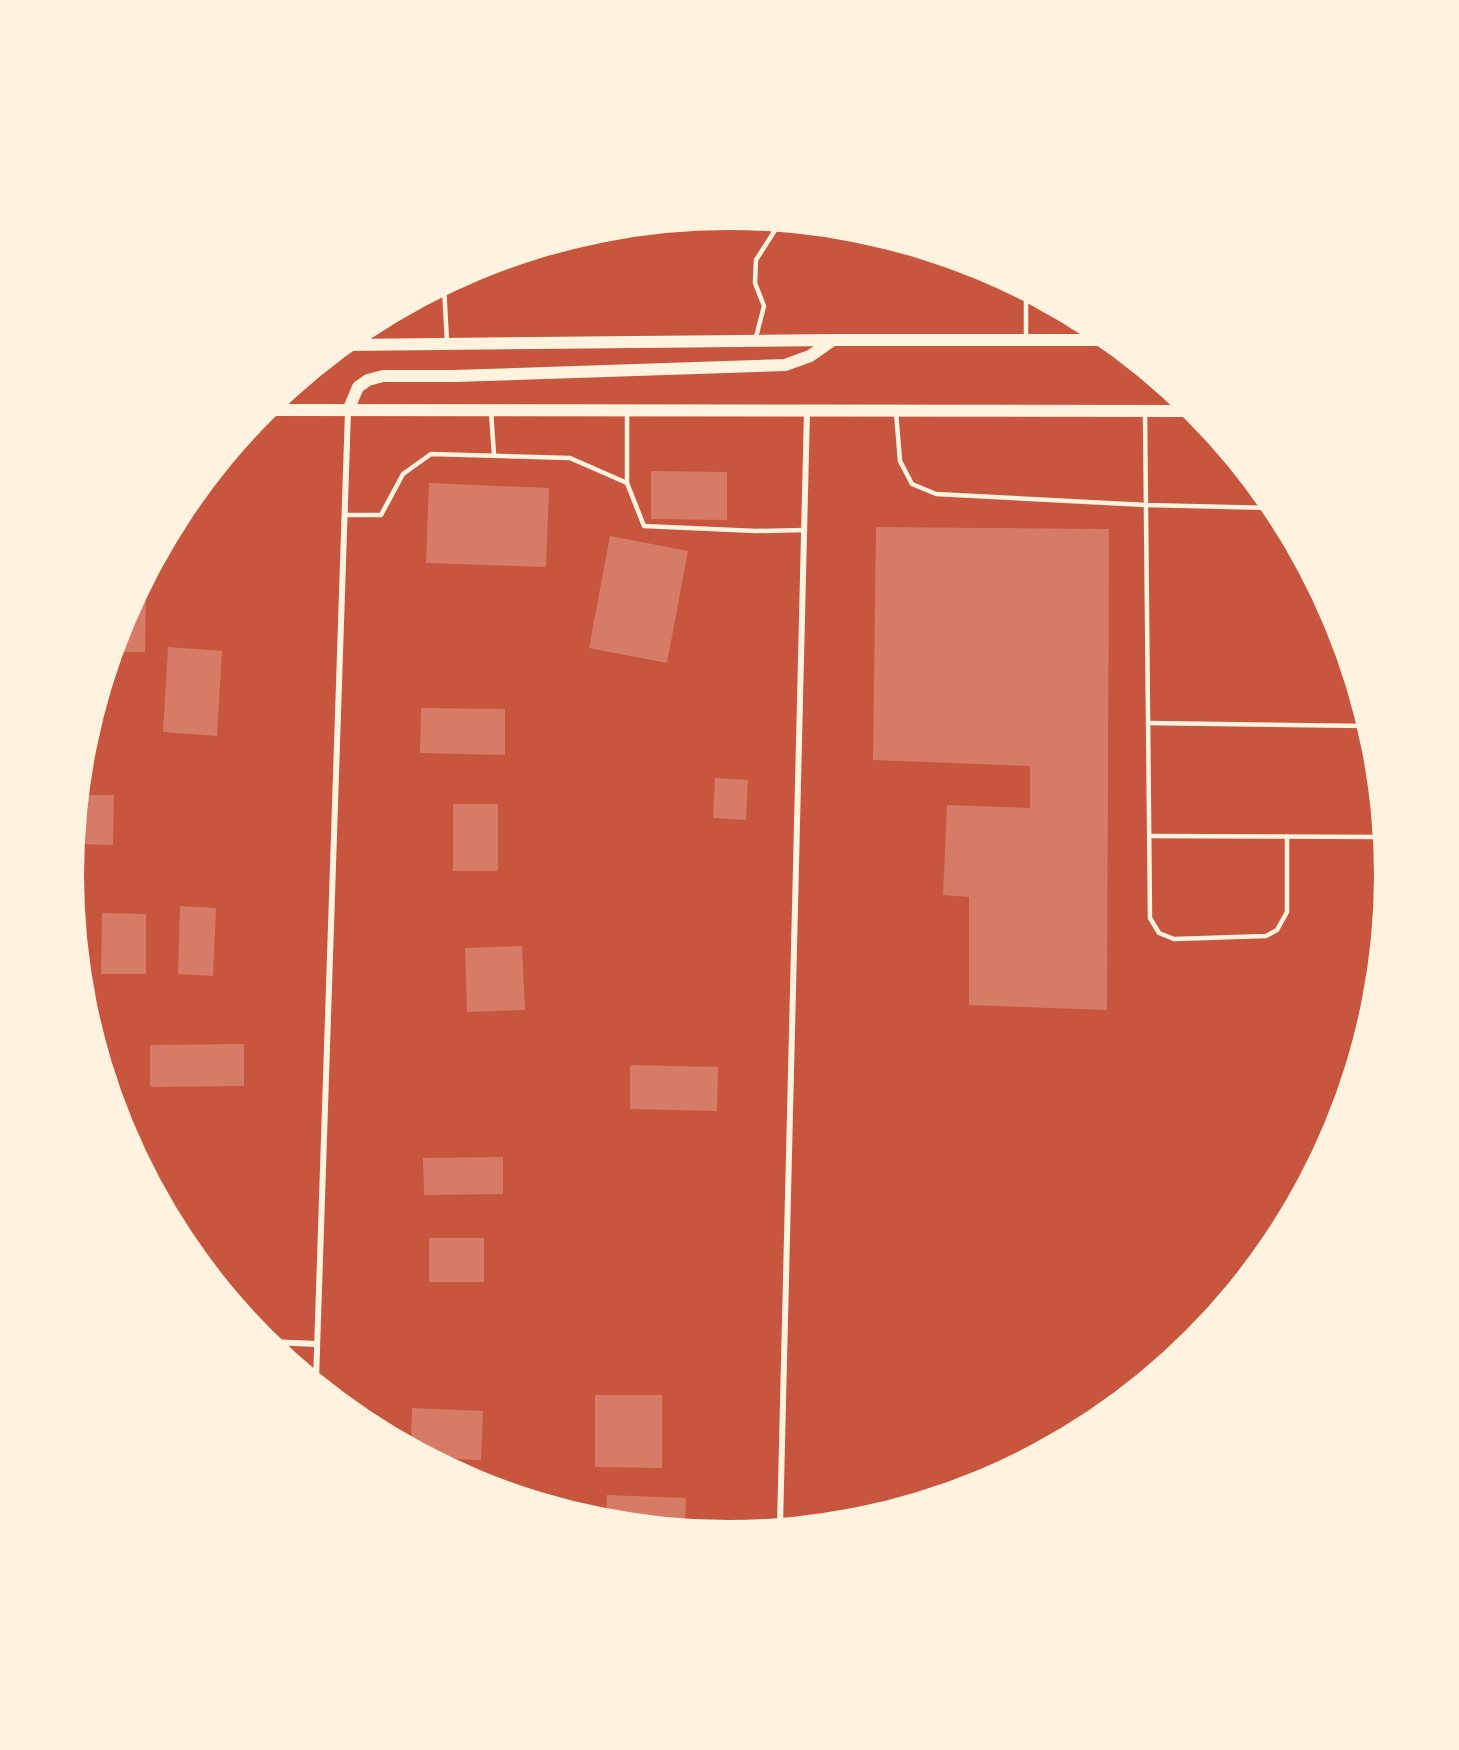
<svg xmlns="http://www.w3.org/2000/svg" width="1459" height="1750" font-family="Jost,sans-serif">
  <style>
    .building { fill: #d67c66 }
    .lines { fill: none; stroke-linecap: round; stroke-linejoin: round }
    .service { stroke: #fff3e0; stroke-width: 4.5 }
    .minor { stroke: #fff3e0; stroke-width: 6 }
    .secondary { stroke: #fff3e0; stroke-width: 12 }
  </style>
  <rect width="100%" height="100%" fill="#c8553d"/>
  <g class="building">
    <polygon points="651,471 727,472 727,520 651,519"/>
    <polygon points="429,483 549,488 546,567 426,563"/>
    <polygon points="876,527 1109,529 1107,1010 969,1005 969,897 943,895 947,805 1030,808 1030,766 873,760"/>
    <polygon points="610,536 688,551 667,663 589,648"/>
    <polygon points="137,598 146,598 145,652 115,652 124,624"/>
    <polygon points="168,647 222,651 217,736 163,732"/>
    <polygon points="421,708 505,709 505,755 420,753"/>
    <polygon points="715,778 748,780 746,820 713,818"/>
    <polygon points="81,795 114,795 113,845 77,844"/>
    <rect x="453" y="804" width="45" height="67"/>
    <polygon points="180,906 216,908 213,976 178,974"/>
    <polygon points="102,913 146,914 146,974 101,974"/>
    <polygon points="522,946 525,1010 467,1012 465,948"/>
    <polygon points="244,1044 244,1086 150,1087 150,1045"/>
    <polygon points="630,1065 718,1067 717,1111 630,1109"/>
    <polygon points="503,1157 503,1194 424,1195 423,1158"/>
    <rect x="429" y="1238" width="55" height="44"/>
    <polygon points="595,1395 662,1395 662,1468 595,1467"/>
    <polygon points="412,1408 483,1411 481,1460 457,1459 457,1470 411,1445"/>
    <polygon points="607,1495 686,1498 685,1527 606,1519"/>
  </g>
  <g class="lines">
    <g class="service">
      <polyline points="444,287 447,341"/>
      <polyline points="1026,293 1026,339"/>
      <polyline points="755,341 764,306 755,283 756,260 779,224"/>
      <polyline points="491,411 494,455"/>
      <polyline points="627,411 627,483"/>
      <polyline points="1145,411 1150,918 1159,933 1174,939 1266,936 1277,930 1287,912 1287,837"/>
      <polyline points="896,412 900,461 912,484 936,494 1146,505 1273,508"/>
      <polyline points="344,515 381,515 403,474 431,454 570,458 627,483 644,526 756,531 805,530"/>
      <polyline points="1148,723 1366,726"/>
      <polyline points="1149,836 1382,837"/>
    </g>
    <g class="minor">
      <polyline points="270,1342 317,1344"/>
      <polyline points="316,1380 348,411"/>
      <polyline points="780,1526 807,411"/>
    </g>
    <g class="secondary">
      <polyline points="346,345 833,340 1107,340"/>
      <polyline points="267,410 1193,411"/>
      <polyline points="348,411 358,387 368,380 383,376 454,376 785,365 810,356 833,340"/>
    </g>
  </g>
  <path d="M0 0H1459V1750H0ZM84 875a645 645 0 1 1 1290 0a645 645 0 1 1-1290 0Z" fill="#fff3e0" fill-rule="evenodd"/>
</svg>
